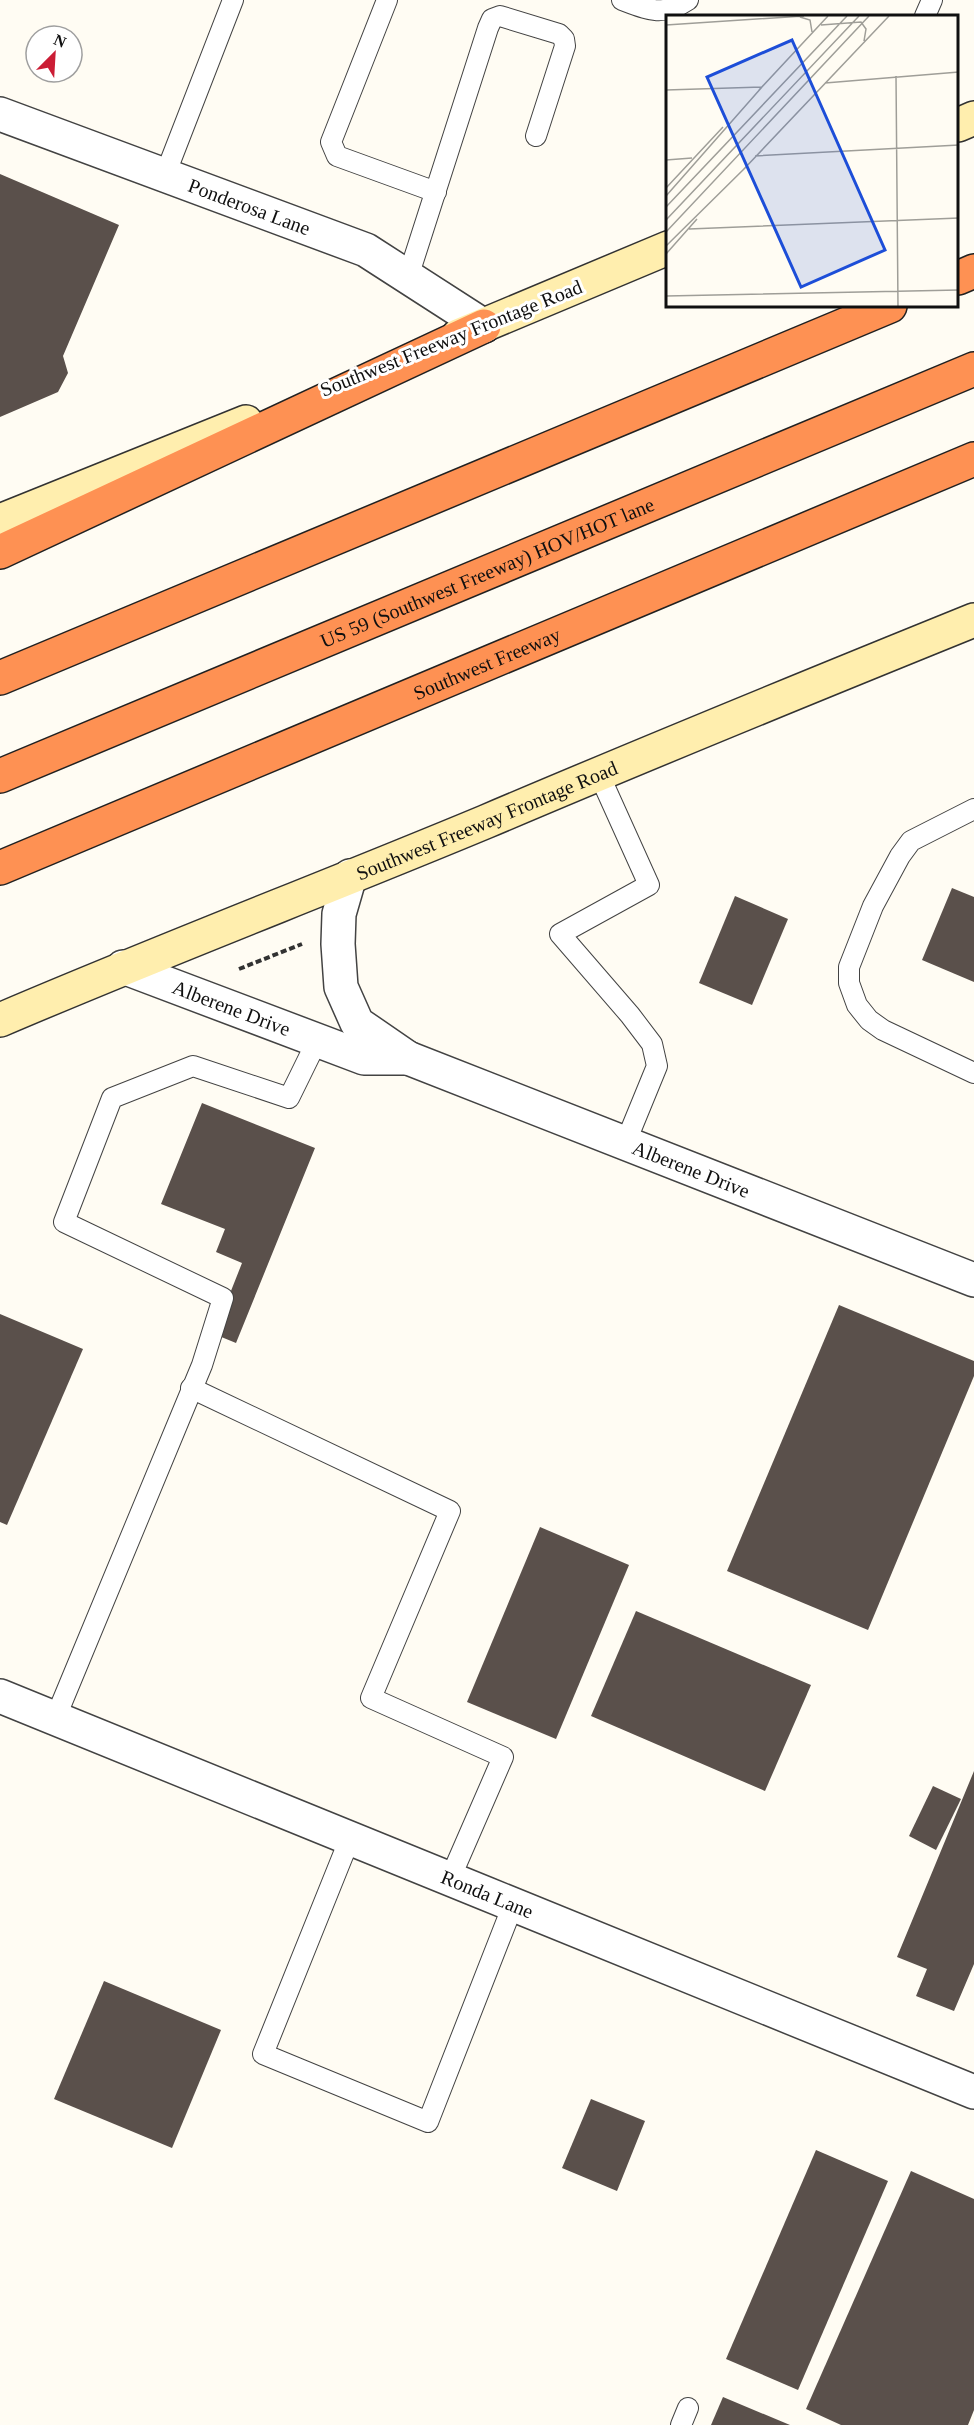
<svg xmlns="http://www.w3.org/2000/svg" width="974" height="2425" font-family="'Times New Roman',serif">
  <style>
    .building { fill: #5a504b }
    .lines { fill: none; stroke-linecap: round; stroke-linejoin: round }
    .service-casing { stroke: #434343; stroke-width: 22 }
    .minor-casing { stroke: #434343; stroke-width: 36 }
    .secondary-casing { stroke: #323232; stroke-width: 36 }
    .motorway-casing { stroke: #212121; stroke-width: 36 }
    .path { stroke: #323232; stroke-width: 4; stroke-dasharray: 6 3; stroke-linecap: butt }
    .service { stroke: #fff; stroke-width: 20 }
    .minor { stroke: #fff; stroke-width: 33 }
    .secondary { stroke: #ffeeae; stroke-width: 33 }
    .motorway { stroke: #fe9153; stroke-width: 33 }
    .labels { text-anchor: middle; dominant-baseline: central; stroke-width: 6; stroke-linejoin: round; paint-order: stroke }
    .street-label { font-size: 20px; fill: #101010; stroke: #fff }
    .inset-road { fill: none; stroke: #9f9e98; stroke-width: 1.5 }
    .view { fill: #1d4ed8; fill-opacity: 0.15; stroke: #1d4ed8; stroke-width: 3 }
    .inset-edge { fill: none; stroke: #101010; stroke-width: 3 }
  </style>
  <rect width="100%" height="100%" fill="#fffcf3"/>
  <g class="building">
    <polygon points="0,174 119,225 63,356 68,373 58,392 0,417"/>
    <polygon points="952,888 974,897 974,982 922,960"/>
    <polygon points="735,896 788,919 752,1005 699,983"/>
    <polygon points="202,1103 315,1148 236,1343 214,1334 242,1263 216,1252 225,1229 161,1204"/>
    <polygon points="839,1305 974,1361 974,1376 868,1630 727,1571"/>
    <polygon points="0,1314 83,1349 7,1525 0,1522"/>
    <polygon points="540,1527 629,1565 556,1739 467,1702"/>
    <polygon points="636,1611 811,1685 765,1791 591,1716"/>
    <polygon points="974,1771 974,1964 954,2011 916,1996 927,1969 897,1957"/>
    <polygon points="933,1786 961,1799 936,1850 909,1836"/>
    <polygon points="104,1981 221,2030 172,2148 54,2099"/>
    <polygon points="591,2099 645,2121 617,2191 562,2168"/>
    <polygon points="816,2150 888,2181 798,2390 726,2359"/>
    <polygon points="911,2171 974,2199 974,2410 968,2425 841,2425 806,2409"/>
    <polygon points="723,2397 790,2425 711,2425"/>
  </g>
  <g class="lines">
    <defs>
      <g id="service">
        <polyline points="387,0 331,142 337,156 436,192"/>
        <path d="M 622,0 C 648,10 663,17 688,0"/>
        <polyline points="925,16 932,0"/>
        <polyline points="165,175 233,0"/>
        <polyline points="408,277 488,28 492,19 500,16 559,34 564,39 565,46 536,136"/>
        <polyline points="598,772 649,885 560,934 630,1015 652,1044 657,1066 625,1144"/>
        <polyline points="974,809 911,841 900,856 873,906 849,967 849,983 857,1005 869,1020 883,1030 974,1073"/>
        <polyline points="191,1388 450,1511 371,1698 503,1757 449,1881"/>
        <polyline points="55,1719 202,1365 223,1298 64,1222 112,1098 193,1066 289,1098 317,1041"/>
        <polyline points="350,1838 263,2054 428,2122 513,1905"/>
        <polyline points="681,2425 688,2408"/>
      </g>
      <g id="minor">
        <path id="s1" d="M 0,114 L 366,250 L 484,326"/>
        <path id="s2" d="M 350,876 L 339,914 L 338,944 L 341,987 L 357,1023 L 408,1058 L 974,1280"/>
        <path id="s3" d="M 123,967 L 364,1058 L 408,1058"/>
        <path id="s4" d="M 0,1696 C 325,1828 649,1960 974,2092"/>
      </g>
      <g id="secondary">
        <polyline points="958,125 974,118"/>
        <polyline points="458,336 668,248"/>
        <polyline points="0,521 246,422"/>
        <path id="s5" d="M 0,1020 C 161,951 324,889 485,822 C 647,753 811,686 974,620"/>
      </g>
      <g id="motorway">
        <polyline points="958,278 974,271"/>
        <polyline points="0,552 484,326"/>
        <polyline points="0,678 890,306"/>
        <path id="s6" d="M 0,776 L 974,369"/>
        <path id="s7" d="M 0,868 L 974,459"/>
      </g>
    </defs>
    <use href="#service" class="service-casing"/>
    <use href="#minor" class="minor-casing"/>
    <use href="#secondary" class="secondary-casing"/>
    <use href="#motorway" class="motorway-casing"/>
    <polyline class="path" points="239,969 302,944"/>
    <use href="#service" class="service"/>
    <use href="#minor" class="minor"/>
    <use href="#secondary" class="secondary"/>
    <use href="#motorway" class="motorway"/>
  </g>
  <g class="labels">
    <g class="street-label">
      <text stroke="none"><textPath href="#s1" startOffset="266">Ponderosa Lane</textPath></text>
      <text transform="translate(451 338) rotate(-22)">Southwest Freeway Frontage Road</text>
      <text stroke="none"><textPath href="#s6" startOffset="528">US 59 (Southwest Freeway) HOV/HOT lane</textPath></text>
      <text stroke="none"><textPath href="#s7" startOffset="528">Southwest Freeway</textPath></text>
      <text stroke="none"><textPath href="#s5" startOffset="526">Southwest Freeway Frontage Road</textPath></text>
      <text stroke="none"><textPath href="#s3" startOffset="116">Alberene Drive</textPath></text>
      <text stroke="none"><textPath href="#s2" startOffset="518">Alberene Drive</textPath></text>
      <text stroke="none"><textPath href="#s4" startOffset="526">Ronda Lane</textPath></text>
    </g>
  </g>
  <g transform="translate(666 15)">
    <rect width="292" height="292" fill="#fffcf3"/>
    <path class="inset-road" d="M 134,2 L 144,5 L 146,17M 0,10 L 138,1M 155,10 L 195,7 L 200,14 L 198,26M 230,61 L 232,292M 159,68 L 293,57M 0,75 L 96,72M 93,75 L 162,1M 89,141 L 293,130M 0,145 L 26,143M 77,155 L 223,1M 0,173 L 57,112M 0,181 L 96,72M 0,192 L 181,1M 0,205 L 193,1M 23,214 L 293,203M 0,217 L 203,1M 0,231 L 80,152M 0,239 L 31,204M 0,281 L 293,275"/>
    <path class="view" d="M 126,25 L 219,235 L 135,272 L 41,62 Z"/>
    <rect width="292" height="292" class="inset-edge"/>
  </g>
  <g transform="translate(54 54) rotate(24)"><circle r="28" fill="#ffffff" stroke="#9f9f9f" stroke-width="1.5"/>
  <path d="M0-4.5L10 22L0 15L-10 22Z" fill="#cb1d35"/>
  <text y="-9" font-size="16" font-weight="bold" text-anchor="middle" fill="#101010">N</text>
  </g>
</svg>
